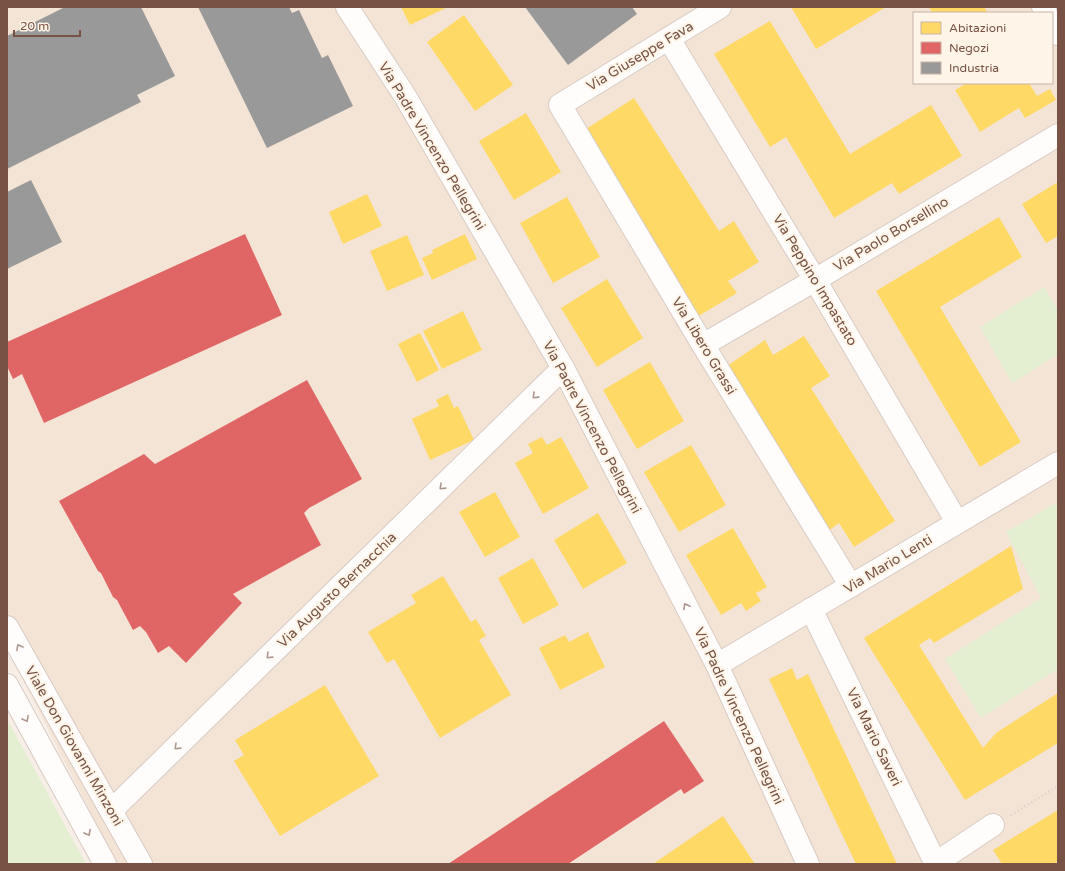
<svg xmlns="http://www.w3.org/2000/svg" width="1065" height="871" font-family="'Varela Round',sans-serif">
  <style>
    .residential { fill: #f3e4d6; fill-rule: evenodd }
    .green { fill: #e4eed0 }
    .homes { fill: #ffd966 }
    .shops { fill: #e06666 }
    .industry { fill: #999 }
    .lines { fill: none; stroke-linecap: round; stroke-linejoin: round }
    .street-casing { stroke: #d8ccc5; stroke-width: 24 }
    .secondary-casing { stroke: #d8cac3; stroke-width: 24 }
    .path { stroke: #d8cdc8; stroke-width: 2.5; stroke-dasharray: 1 3; stroke-linecap: butt }
    .street { stroke: #fefdfb; stroke-width: 22 }
    .secondary { stroke: #fefdfb; stroke-width: 22 }
    .oneway { stroke: #ad968e }
    .labels { text-anchor: middle; dominant-baseline: central; stroke-width: 4; stroke-linejoin: round; paint-order: stroke }
    .street-label { font-size: 14px; fill: #775245; stroke: #fff4e8 }
  </style>
  <rect width="100%" height="100%" fill="#f7efe7"/>
  <path class="residential" d="M 7,7 L 1058,7 L 1058,864 L 117,864 L 7,649 ZM 914,13 L 1052,13 L 1052,83 L 914,83 Z"/>
  <g class="green">
    <polygon points="1044,287 1058,310 1058,354 1012,383 980,327"/>
    <polygon points="1058,502 1058,669 981,718 945,659 1041,598 1006,532"/>
    <polygon points="7,719 86,864 7,864"/>
  </g>
  <g class="homes">
    <polygon points="401,7 448,7 410,25"/>
    <polygon points="791,7 886,7 816,49"/>
    <polygon points="929,7 984,7 988,13 932,13"/>
    <polygon points="464,15 513,85 475,111 427,42"/>
    <polygon points="770,21 850,154 931,105 962,156 899,194 892,183 834,218 786,137 770,147 714,54"/>
    <polygon points="967,83 1029,83 1037,96 1050,89 1056,100 1025,118 1019,108 980,132 955,90"/>
    <polygon points="634,98 719,231 734,221 759,262 728,281 737,293 697,317 586,129"/>
    <polygon points="526,113 561,172 514,200 479,141"/>
    <polygon points="1058,182 1058,236 1046,243 1022,204"/>
    <polygon points="367,194 382,226 343,244 329,212"/>
    <polygon points="567,197 600,257 553,283 520,223"/>
    <polygon points="999,217 1022,257 940,307 1021,442 980,467 876,291"/>
    <polygon points="465,234 477,259 432,280 422,258 433,253 432,250"/>
    <polygon points="407,235 424,275 387,291 370,251"/>
    <polygon points="607,279 643,338 597,367 561,308"/>
    <polygon points="463,311 482,350 442,369 423,331"/>
    <polygon points="420,333 439,370 417,382 398,344"/>
    <polygon points="804,336 830,376 811,388 895,521 854,547 839,523 827,532 727,366 765,340 773,355"/>
    <polygon points="650,362 684,421 637,449 603,390"/>
    <polygon points="448,394 454,408 458,406 474,440 430,460 412,419 439,406 436,400"/>
    <polygon points="542,437 547,445 561,437 589,488 543,514 515,463 533,453 528,444"/>
    <polygon points="691,445 726,505 679,532 644,472"/>
    <polygon points="495,492 520,537 485,557 459,512"/>
    <polygon points="598,513 627,563 583,589 554,540"/>
    <polygon points="733,528 767,587 756,593 761,601 746,611 741,603 721,615 686,555"/>
    <polygon points="1011,546 1023,589 934,643 930,638 919,645 983,748 996,733 1058,693 1058,743 965,800 864,638"/>
    <polygon points="533,558 559,605 523,624 498,578"/>
    <polygon points="443,576 471,622 476,619 486,636 479,640 511,695 440,738 394,659 387,663 368,632 416,603 411,595"/>
    <polygon points="588,632 605,667 560,690 539,648 565,635 569,642"/>
    <polygon points="792,668 797,680 808,674 897,864 856,864 769,679"/>
    <polygon points="325,685 379,776 280,836 234,761 244,755 235,740"/>
    <polygon points="1058,810 1058,861 1053,864 1002,864 993,850"/>
    <polygon points="723,816 755,864 653,864"/>
  </g>
  <g class="shops">
    <polygon points="245,234 282,315 44,423 22,374 13,379 7,366 7,342"/>
    <polygon points="307,380 362,479 309,508 304,513 321,545 233,594 242,603 186,663 169,646 158,653 146,632 140,626 133,630 117,600 113,597 101,573 98,571 59,501 144,454 155,464"/>
    <polygon points="664,721 704,781 684,794 681,789 568,864 448,864"/>
  </g>
  <g class="industry">
    <polygon points="65,7 141,7 175,76 137,95 141,102 7,169 7,36"/>
    <polygon points="198,7 289,7 292,13 299,10 322,58 328,55 353,106 267,148"/>
    <polygon points="525,7 632,7 637,14 568,65"/>
    <polygon points="31,180 62,242 7,269 7,192"/>
  </g>
  <g class="lines">
    <defs>
      <g id="street">
        <polyline points="347,7 405,96 563,368 717,665"/>
        <polyline points="720,7 560,105 703,345 851,586"/>
        <polyline points="1043,7 1046,13"/>
        <polyline points="1052,24 1058,34"/>
        <polyline points="669,39 815,280 957,522"/>
        <polyline points="703,345 815,280 1058,135"/>
        <polyline points="811,609 936,864"/>
        <polyline points="111,811 563,368"/>
        <polyline points="936,863 993,825"/>
      </g>
      <g id="secondary">
        <polyline points="7,627 141,864"/>
        <polyline points="7,685 105,864"/>
        <polyline points="808,864 717,665 1058,463"/>
      </g>
    </defs>
    <use href="#street" class="street-casing"/>
    <use href="#secondary" class="secondary-casing"/>
    <polyline class="path" points="1011,815 1058,786"/>
    <use href="#street" class="street"/>
    <use href="#secondary" class="secondary"/>
  </g>
  <defs><path id="oneway-chevron" d="M-2-3.5L2.5 0L-2 3.5" fill="none" stroke-width="1.6" stroke-linecap="round" stroke-linejoin="round"/></defs>
  <g class="oneway">
    <use href="#oneway-chevron" transform="translate(535 396) rotate(136)"/>
    <use href="#oneway-chevron" transform="translate(442 487) rotate(136)"/>
    <use href="#oneway-chevron" transform="translate(686 606) rotate(-117)"/>
    <use href="#oneway-chevron" transform="translate(19 647) rotate(-119)"/>
    <use href="#oneway-chevron" transform="translate(269 656) rotate(136)"/>
    <use href="#oneway-chevron" transform="translate(26 719) rotate(61)"/>
    <use href="#oneway-chevron" transform="translate(177 747) rotate(136)"/>
    <use href="#oneway-chevron" transform="translate(88 833) rotate(61)"/>
  </g>
  <g class="labels">
    <g class="street-label">
      <text transform="translate(640 56) rotate(-31)">Via Giuseppe Fava</text>
      <text transform="translate(432 146) rotate(59)">Via Padre Vincenzo Pellegrini</text>
      <text transform="translate(891 234) rotate(-31)">Via Paolo Borsellino</text>
      <text transform="translate(815 280) rotate(59)">Via Peppino Impastato</text>
      <text transform="translate(704 346) rotate(59)">Via Libero Grassi</text>
      <text transform="translate(592 427) rotate(62)">Via Padre Vincenzo Pellegrini</text>
      <text transform="translate(888 564) rotate(-31)">Via Mario Lenti</text>
      <text transform="translate(337 590) rotate(-44)">Via Augusto Bernacchia</text>
      <text transform="translate(739 716) rotate(65)">Via Padre Vincenzo Pellegrini</text>
      <text transform="translate(874 737) rotate(64)">Via Mario Saveri</text>
      <text transform="translate(74 746) rotate(60)">Viale Don Giovanni Minzoni</text>
    </g>
  </g>
  <rect width="1065" height="871" fill="none" stroke="#775245" stroke-width="16"/>
  <rect x="913" y="12" width="140" height="72" fill="#fff4e8" stroke="#c9b3a7"/>
  <rect x="921" y="22" width="20" height="12" fill="#ffd966" stroke="#c9b3a7"/>
  <text x="949" y="32" font-size="12" fill="#775245">Abitazioni</text>
  <rect x="921" y="42" width="20" height="12" fill="#e06666" stroke="#c9b3a7"/>
  <text x="949" y="52" font-size="12" fill="#775245">Negozi</text>
  <rect x="921" y="62" width="20" height="12" fill="#999999" stroke="#c9b3a7"/>
  <text x="949" y="72" font-size="12" fill="#775245">Industria</text>
  <path d="M14 30v6h66v-6" fill="none" stroke="#775245" stroke-width="2"/>
  <text x="20" y="30" font-size="12" fill="#775245" stroke="#fff4e8" stroke-width="3" paint-order="stroke">20 m</text>
</svg>
